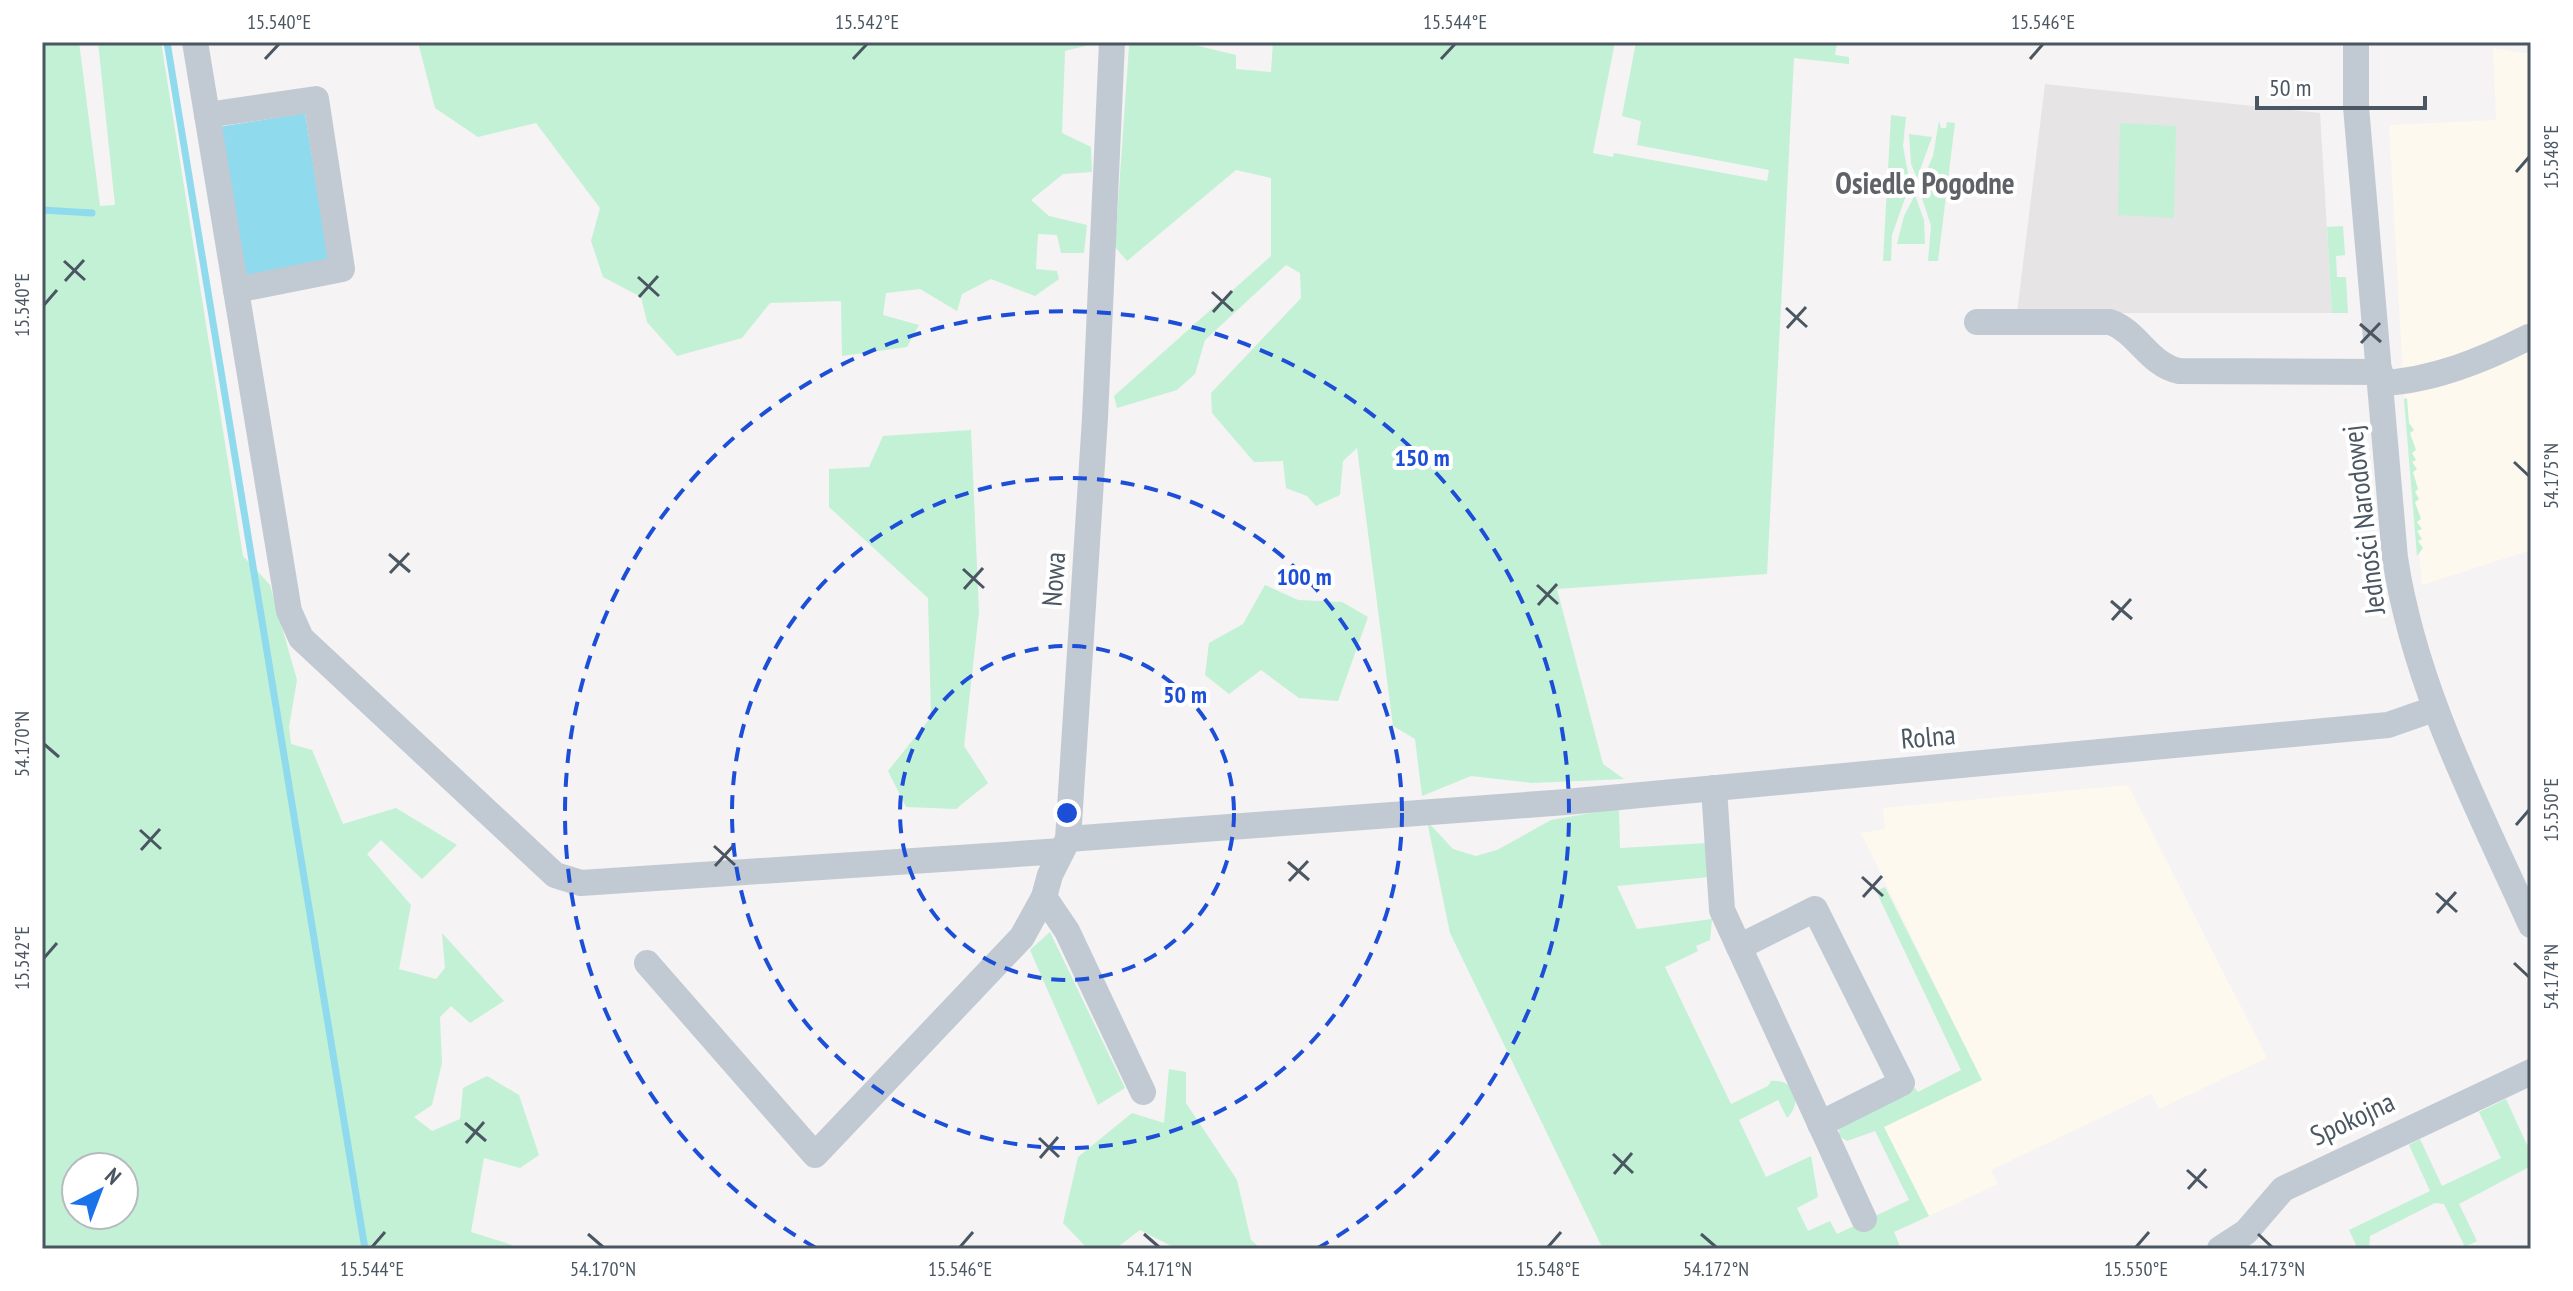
<svg xmlns="http://www.w3.org/2000/svg" width="2573" height="1291" font-family="'PT Sans Narrow',sans-serif">
  <style>
    .commercial { fill: #fdf9ef }
    .education { fill: #e6e4e5 }
    .green { fill: #c3f1d5; fill-rule: evenodd }
    .water { fill: #90daee }
    .lines { fill: none; stroke-linecap: round; stroke-linejoin: round }
    .stream { stroke: #90daee; stroke-width: 7 }
    .minor { stroke: #c1cad2; stroke-width: 26 }
    .ticks { fill: none; stroke: #4a5661; stroke-width: 3 }
    .ring { fill: none; stroke: #1d4ed8; stroke-width: 4; stroke-dasharray: 14 10 }
    .labels { text-anchor: middle; dominant-baseline: central; stroke-width: 8; stroke-linejoin: round; paint-order: stroke }
    .street-label { font-size: 28px; fill: #4a5661; stroke: #fff }
    .neighbourhood-label { font-size: 30px; font-weight: bold; fill: #5f6368; stroke: #fff }
    .centre { fill: #1d4ed8; stroke: #fff; stroke-width: 4 }
    .ring-label { font-size: 24px; text-anchor: middle; font-weight: bold; fill: #1d4ed8; stroke: #fff; stroke-width: 8; stroke-linejoin: round; paint-order: stroke }
    .neatline { fill: none; stroke: #4a5661; stroke-width: 3 }
    .ticks-label { font-size: 20px; text-anchor: middle; fill: #4a5661 }
  </style>
  <rect width="100%" height="100%" fill="#f5f3f3"/>
  <g class="commercial">
    <polygon points="2493,48 2531,54 2531,550 2422,585 2403,378 2389,125 2496,120"/>
    <polygon points="2128,785 2267,1058 2159,1109 2151,1094 1991,1170 1998,1184 1929,1216 1884,1127 1981,1079 1861,833 1885,829 1883,808"/>
  </g>
  <polygon class="education" points="2045,84 2320,113 2332,313 2017,313"/>
  <g class="green">
    <path d="M 42,42 L 79,42 L 100,206 L 115,205 L 98,42 L 161,42 L 243,556 L 270,585 L 297,680 L 289,727 L 291,744 L 312,750 L 343,824 L 396,808 L 457,845 L 422,879 L 381,840 L 367,854 L 411,905 L 399,969 L 436,979 L 445,968 L 442,933 L 504,1001 L 470,1023 L 451,1006 L 440,1017 L 442,1063 L 432,1105 L 414,1117 L 432,1131 L 460,1119 L 463,1088 L 487,1076 L 519,1095 L 539,1155 L 520,1168 L 484,1158 L 471,1232 L 512,1245 L 512,1249 L 42,1249 ZM 76,1167 L 124,1167 L 124,1215 L 76,1215 Z"/>
    <polygon points="418,42 1101,42 1065,51 1062,133 1091,147 1092,172 1063,174 1031,200 1049,216 1087,225 1084,253 1061,253 1057,235 1038,234 1036,269 1057,271 1059,279 1035,296 991,279 962,294 957,311 920,289 886,293 883,315 919,325 907,347 842,356 841,301 770,303 742,338 677,356 647,322 641,297 603,277 591,241 600,208 536,123 478,137 435,108"/>
    <polygon points="1138,42 1182,42 1236,55 1236,69 1271,72 1273,42 1615,42 1593,153 1613,157 1614,153 1767,181 1769,170 1637,145 1641,121 1622,116 1636,42 1837,42 1835,55 1849,57 1849,64 1794,58 1767,574 1557,589 1603,764 1624,779 1532,783 1471,776 1422,796 1415,739 1393,726 1357,448 1343,461 1340,495 1316,506 1307,496 1286,488 1283,461 1254,462 1212,413 1211,393 1301,298 1300,273 1286,265 1205,340 1195,374 1177,390 1117,408 1114,396 1271,256 1271,178 1236,170 1127,261 1115,247 1129,46"/>
    <polygon points="1891,115 1906,117 1903,146 1910,184 1892,235 1891,261 1883,261"/>
    <polygon points="1939,121 1941,128 1946,128 1947,122 1955,123 1938,261 1928,261 1931,226 1919,189 1933,156"/>
    <polygon points="2120,123 2176,126 2174,218 2118,215"/>
    <polygon points="1909,134 1932,137 1917,178 1911,164"/>
    <polygon points="1915,195 1924,220 1925,244 1897,244 1904,216"/>
    <polygon points="2343,226 2345,255 2336,256 2337,277 2346,277 2348,313 2332,313 2327,227"/>
    <polygon points="2407,398 2409,423 2414,430 2410,433 2416,450 2412,453 2416,460 2412,462 2417,469 2413,472 2418,489 2415,492 2419,499 2415,502 2421,519 2417,522 2422,529 2417,531 2422,539 2418,541 2423,548 2417,556 2404,399"/>
    <polygon points="971,430 979,612 964,746 988,783 956,809 906,807 888,771 931,717 928,598 829,507 829,469 869,467 883,436"/>
    <polygon points="1265,585 1298,600 1342,602 1368,617 1338,701 1299,698 1261,670 1229,694 1205,675 1209,643 1243,624"/>
    <path d="M 1619,808 L 1620,848 L 1708,843 L 1709,877 L 1617,886 L 1637,929 L 1712,919 L 1710,940 L 1696,946 L 1698,951 L 1665,967 L 1731,1104 L 1768,1086 L 1771,1081 C 1795,1078 1803,1103 1787,1118 L 1778,1100 L 1739,1120 L 1766,1177 L 1811,1156 L 1818,1197 L 1797,1208 L 1808,1231 L 1830,1221 L 1837,1234 L 1909,1200 L 1875,1131 L 1847,1141 L 1839,1136 L 1839,1128 L 1915,1088 L 1918,1092 L 1961,1070 L 1876,891 L 1885,887 L 1982,1080 L 1884,1127 L 1929,1216 L 1894,1232 L 1901,1249 L 1603,1249 L 1450,933 L 1427,821 L 1453,849 L 1476,856 L 1497,850 L 1551,820 Z"/>
    <polygon points="1050,932 1125,1088 1098,1105 1030,950"/>
    <polygon points="1169,1069 1186,1072 1186,1103 1237,1180 1251,1240 1261,1249 1177,1249 1140,1230 1115,1249 1088,1249 1063,1223 1078,1157 1132,1113 1164,1123"/>
    <polygon points="2506,1099 2527,1145 2531,1144 2531,1166 2459,1204 2477,1241 2465,1247 2444,1204 2435,1203 2370,1236 2369,1249 2358,1249 2349,1230 2430,1191 2409,1145 2420,1139 2442,1186 2501,1158 2479,1112"/>
  </g>
  <polygon class="water" points="305,113 329,263 244,278 218,127"/>
  <g class="lines">
    <g class="stream">
      <polyline points="167,42 365,1249"/>
      <polyline points="42,210 92,213"/>
    </g>
    <g class="minor">
      <polyline points="195,42 289,611 301,638 555,875 581,883 1062,851"/>
      <polyline points="1112,42 1095,418 1068,839 1050,875 1044,897 1067,931 1143,1092"/>
      <path d="M 2356,42 L 2356,107 L 2395,558 C 2415,689 2477,805 2531,925"/>
      <polyline points="207,115 316,99 342,269 236,290"/>
      <path d="M 1977,322 L 2110,322 C 2137,331 2149,365 2179,371 L 2380,372"/>
      <path d="M 2381,383 C 2432,381 2483,360 2529,337"/>
      <polyline points="1714,788 1722,910 1864,1219"/>
      <polyline points="1068,839 1566,802 2367,727 2388,725 2434,709"/>
      <polyline points="1739,947 1815,909 1902,1083 1820,1124"/>
      <polyline points="647,963 815,1155 1022,937 1044,897"/>
      <polyline points="2220,1249 2246,1232 2283,1189 2531,1072"/>
    </g>
  </g>
  <path class="ticks" d="M 265,59 L 279,44M 853,59 L 867,44M 1441,59 L 1455,44M 2030,59 L 2043,44M 2516,172 L 2529,157M 64,261 L 85,280M 638,277 L 659,296M 65,281 L 84,260M 1212,292 L 1233,311M 639,297 L 658,276M 44,305 L 57,290M 1786,308 L 1807,327M 1213,312 L 1232,291M 2360,324 L 2381,342M 1787,328 L 1806,307M 2361,343 L 2380,323M 2514,462 L 2529,476M 389,554 L 410,572M 963,569 L 984,588M 390,573 L 409,553M 1537,585 L 1558,604M 964,589 L 983,568M 2111,601 L 2132,619M 1538,605 L 1557,584M 2112,620 L 2131,599M 44,744 L 59,757M 2516,825 L 2529,810M 140,830 L 161,849M 714,846 L 735,865M 141,850 L 160,829M 1288,862 L 1309,880M 715,866 L 734,845M 1862,877 L 1883,896M 1289,881 L 1308,861M 2436,893 L 2457,912M 1863,897 L 1882,876M 2437,913 L 2456,892M 44,958 L 57,943M 2514,963 L 2529,977M 465,1123 L 486,1141M 1039,1138 L 1059,1157M 466,1143 L 484,1122M 1613,1154 L 1633,1173M 1040,1158 L 1058,1137M 2187,1170 L 2207,1188M 1614,1174 L 1632,1153M 2188,1189 L 2206,1169M 588,1234 L 603,1247M 1144,1234 L 1159,1247M 1701,1234 L 1716,1247M 2258,1234 L 2272,1247M 372,1247 L 385,1232M 960,1247 L 973,1232M 1548,1247 L 1561,1232M 2136,1247 L 2149,1232"/>
  <g class="ring">
    <circle cx="1067" cy="813" r="167"/>
    <circle cx="1067" cy="813" r="335"/>
    <path d="M816 1248A502 502 0 1 1 1318 1248"/>
  </g>
  <g class="labels">
    <g class="street-label">
      <text transform="translate(2363 520) rotate(-97)">Jedności Narodowej</text>
      <text transform="translate(1053 579) rotate(-86)">Nowa</text>
      <text transform="translate(1928 736) rotate(-5)">Rolna</text>
      <text transform="translate(2352 1118) rotate(-25)">Spokojna</text>
    </g>
    <g class="neighbourhood-label">
      <text x="1925" y="182">Osiedle Pogodne</text>
    </g>
  </g>
  <circle cx="1067" cy="813" r="12" class="centre"/>
  <g class="ring-label">
    <text x="1422" y="466">150 m</text>
    <text x="1304" y="585">100 m</text>
    <text x="1185" y="703">50 m</text>
  </g>
  <rect width="2573" height="1291" fill="none" stroke="#ffffff" stroke-width="88"/>
  <g transform="translate(100 1191) rotate(42)"><circle r="38" fill="#ffffff" stroke="#b7bbc0" stroke-width="2"/>
  <path d="M0-6L14 30L0 20L-14 30Z" fill="#1a73e8"/>
  <text y="-12" font-size="22" font-weight="bold" text-anchor="middle" fill="#4a5661">N</text>
  </g>
  <path d="M2257 96v12h168v-12" fill="none" stroke="#4a5661" stroke-width="4"/>
  <text x="2269" y="96" font-size="24" fill="#4a5661" stroke="#ffffff" stroke-width="6" paint-order="stroke">50 m</text>
  <rect x="44" y="44" width="2485" height="1203" class="neatline"/>
  <g class="ticks-label">
    <text x="279" y="29">15.540°E</text>
    <text x="867" y="29">15.542°E</text>
    <text x="1455" y="29">15.544°E</text>
    <text x="2043" y="29">15.546°E</text>
    <text transform="translate(2551 157) rotate(-90)" y="7">15.548°E</text>
    <text transform="translate(22 305) rotate(-90)" y="7">15.540°E</text>
    <text transform="translate(2551 476) rotate(-90)" y="7">54.175°N</text>
    <text transform="translate(22 744) rotate(-90)" y="7">54.170°N</text>
    <text transform="translate(2551 810) rotate(-90)" y="7">15.550°E</text>
    <text transform="translate(22 958) rotate(-90)" y="7">15.542°E</text>
    <text transform="translate(2551 977) rotate(-90)" y="7">54.174°N</text>
    <text x="372" y="1276">15.544°E</text>
    <text x="603" y="1276">54.170°N</text>
    <text x="960" y="1276">15.546°E</text>
    <text x="1159" y="1276">54.171°N</text>
    <text x="1548" y="1276">15.548°E</text>
    <text x="1716" y="1276">54.172°N</text>
    <text x="2136" y="1276">15.550°E</text>
    <text x="2272" y="1276">54.173°N</text>
  </g>
</svg>
